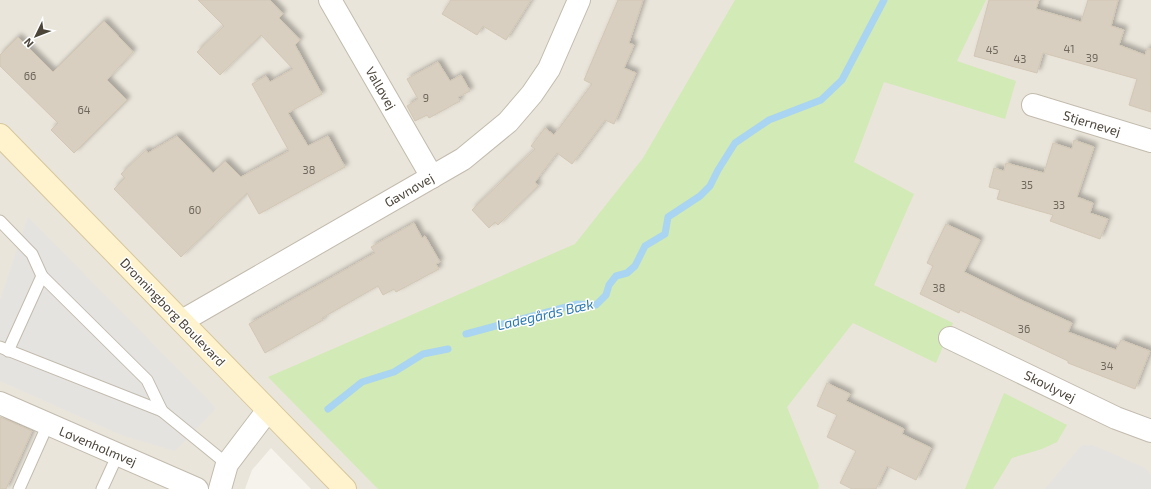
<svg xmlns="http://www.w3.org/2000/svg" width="1151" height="489" font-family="'Exo 2',sans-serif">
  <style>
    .residential { fill: #eae5da }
    .green { fill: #d2eab5 }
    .parking { fill: #e5e3e0 }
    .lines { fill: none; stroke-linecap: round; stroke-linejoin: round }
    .stream { stroke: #a9d4f2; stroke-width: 7 }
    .building { fill: #d8cfc1; stroke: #d3c7b4; filter: url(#shadow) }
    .lane-casing { stroke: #c2bbae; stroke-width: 13 }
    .street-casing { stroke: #c2bbae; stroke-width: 24 }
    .secondary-casing { stroke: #d6c79b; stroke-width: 24 }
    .lane { stroke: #fff; stroke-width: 11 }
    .street { stroke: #fff; stroke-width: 22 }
    .secondary { stroke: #fff3cd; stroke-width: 22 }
    .labels { text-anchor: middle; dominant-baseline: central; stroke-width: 3; stroke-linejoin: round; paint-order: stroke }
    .number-label { font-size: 11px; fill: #6e675b }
    .street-label { font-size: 13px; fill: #4b4439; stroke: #fff }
    .water-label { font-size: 14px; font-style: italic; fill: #2e7ab2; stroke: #fff }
  </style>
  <defs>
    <filter id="shadow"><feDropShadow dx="3.5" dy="-3.5" stdDeviation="2" flood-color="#0004"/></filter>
  </defs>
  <rect width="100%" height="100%" fill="#f6f3ec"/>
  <polygon class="residential" points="0,0 1151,0 1151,489 311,489 271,448 252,470 245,489 0,489"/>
  <g class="green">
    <polygon points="735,0 986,0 957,61 1016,81 1005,119 884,82 854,162 914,194 874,285 953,323 936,363 853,323 787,407 819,486 818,489 378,489 268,377 575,244 643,158"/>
    <polygon points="1004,393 1067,425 1057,442 1042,449 1012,458 993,489 965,489"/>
  </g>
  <g class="parking">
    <polygon points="28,217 216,408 175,451 121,435 0,381 0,300"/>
    <polygon points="1082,445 1093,445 1143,467 1151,474 1151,489 1045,489"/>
  </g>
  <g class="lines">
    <g class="stream">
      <polyline points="466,334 577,304 596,305 606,295 609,285 616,276 627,273 635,266 645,246 665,234 668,217 700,196 710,186 718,170 735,143 769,120 821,100 842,80 884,0"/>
      <polyline points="328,409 362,382 394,372 423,354 448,349"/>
    </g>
  </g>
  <g class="building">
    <polygon points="198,0 270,0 283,14 279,18 300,40 295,45 322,94 288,113 308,146 328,136 345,167 259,214 247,193 181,257 114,189 125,178 121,174 146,150 148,153 177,136 213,173 225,161 241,177 289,151 252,84 266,76 270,82 293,69 261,35 220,75 197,52 224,26"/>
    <polygon points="451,0 531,0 506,40 483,26 477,35 442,14"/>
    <polygon points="618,0 643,0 629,43 634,45 624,68 636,73 614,124 605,120 572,164 557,153 535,182 538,186 498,225 495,222 489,228 472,210 535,149 531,146 545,128 554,135 592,84 584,80"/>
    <polygon points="989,0 1039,0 1036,9 1081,22 1088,0 1118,0 1111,26 1124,30 1119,45 1145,55 1147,49 1151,49 1151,112 1129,105 1137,79 1043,53 1037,73 974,56"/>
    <polygon points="104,21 133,52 107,80 127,100 74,153 51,130 58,123 0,66 0,55 18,37 53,72"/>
    <polygon points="438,62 450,81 461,75 470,91 458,97 460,101 429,118 427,115 415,121 407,106 418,99 407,79"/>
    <polygon points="1074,140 1094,147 1077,197 1093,203 1090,213 1108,219 1100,239 1050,221 1053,215 997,199 1000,190 989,187 994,168 1004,171 1006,163 1044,173 1053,143 1072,149"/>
    <polygon points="414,223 422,238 425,236 440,262 436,264 439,269 396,292 394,289 383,295 378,286 322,318 323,320 265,353 249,324 375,253 371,247"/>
    <polygon points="946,224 980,240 964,272 1021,300 1072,323 1068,332 1116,350 1121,340 1150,351 1135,389 1068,363 1068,361 960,310 959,313 920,294 933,266 927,263"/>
    <polygon points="827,383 850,394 846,401 904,429 902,434 931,448 916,480 887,466 876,489 852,489 840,483 856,451 827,437 837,415 817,406"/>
    <polygon points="0,417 32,431 6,489 0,489"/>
  </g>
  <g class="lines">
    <defs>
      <g id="lane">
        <polyline points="0,221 32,254 42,276 8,351"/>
        <polyline points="42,276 147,380 162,411"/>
        <polyline points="0,347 162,411 227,464"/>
        <polyline points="19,489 48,424"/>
        <polyline points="102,489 118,454"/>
      </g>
      <g id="street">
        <polyline points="330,0 432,177"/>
        <polyline points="1033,105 1151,141"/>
        <polyline points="182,321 463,159 508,122 532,94 549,69 579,0"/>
        <polyline points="950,338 1116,418 1151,431"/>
        <polyline points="0,403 197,489"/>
        <polyline points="220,489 227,464 268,410"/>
      </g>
      <polyline id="secondary" points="0,135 345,489"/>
    </defs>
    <use href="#lane" class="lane-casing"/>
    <use href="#street" class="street-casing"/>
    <use href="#secondary" class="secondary-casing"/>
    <use href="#lane" class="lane"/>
    <use href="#street" class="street"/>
    <use href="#secondary" class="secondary"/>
  </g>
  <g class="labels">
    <g class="number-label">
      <text x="1069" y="48">41</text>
      <text x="992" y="49">45</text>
      <text x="1092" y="57">39</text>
      <text x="1020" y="58">43</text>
      <text x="30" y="75">66</text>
      <text x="426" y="97">9</text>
      <text x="84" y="109">64</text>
      <text x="309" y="169">38</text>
      <text x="1027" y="184">35</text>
      <text x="1059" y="204">33</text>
      <text x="195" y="209">60</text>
      <text x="939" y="287">38</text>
      <text x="1024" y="328">36</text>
      <text x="1107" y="365">34</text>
    </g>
    <g class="street-label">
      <text transform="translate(381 88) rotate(60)">Valløvej</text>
      <text transform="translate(1092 123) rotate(17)">Stjernevej</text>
      <text transform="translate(409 190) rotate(-30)">Gavnøvej</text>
      <text transform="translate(173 312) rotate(46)">Dronningborg Boulevard</text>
      <text transform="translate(1050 386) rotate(26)">Skovlyvej</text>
      <text transform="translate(98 446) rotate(23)">Løvenholmvej</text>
    </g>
    <g class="water-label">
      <text transform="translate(545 314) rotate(-13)">Ladegårds Bæk</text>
    </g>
  </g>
  <g transform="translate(36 36) rotate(227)" stroke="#ffffff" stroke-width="3" paint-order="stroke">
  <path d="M0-3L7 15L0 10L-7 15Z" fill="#4b4439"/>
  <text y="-6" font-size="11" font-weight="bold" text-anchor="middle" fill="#4b4439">N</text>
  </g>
</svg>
